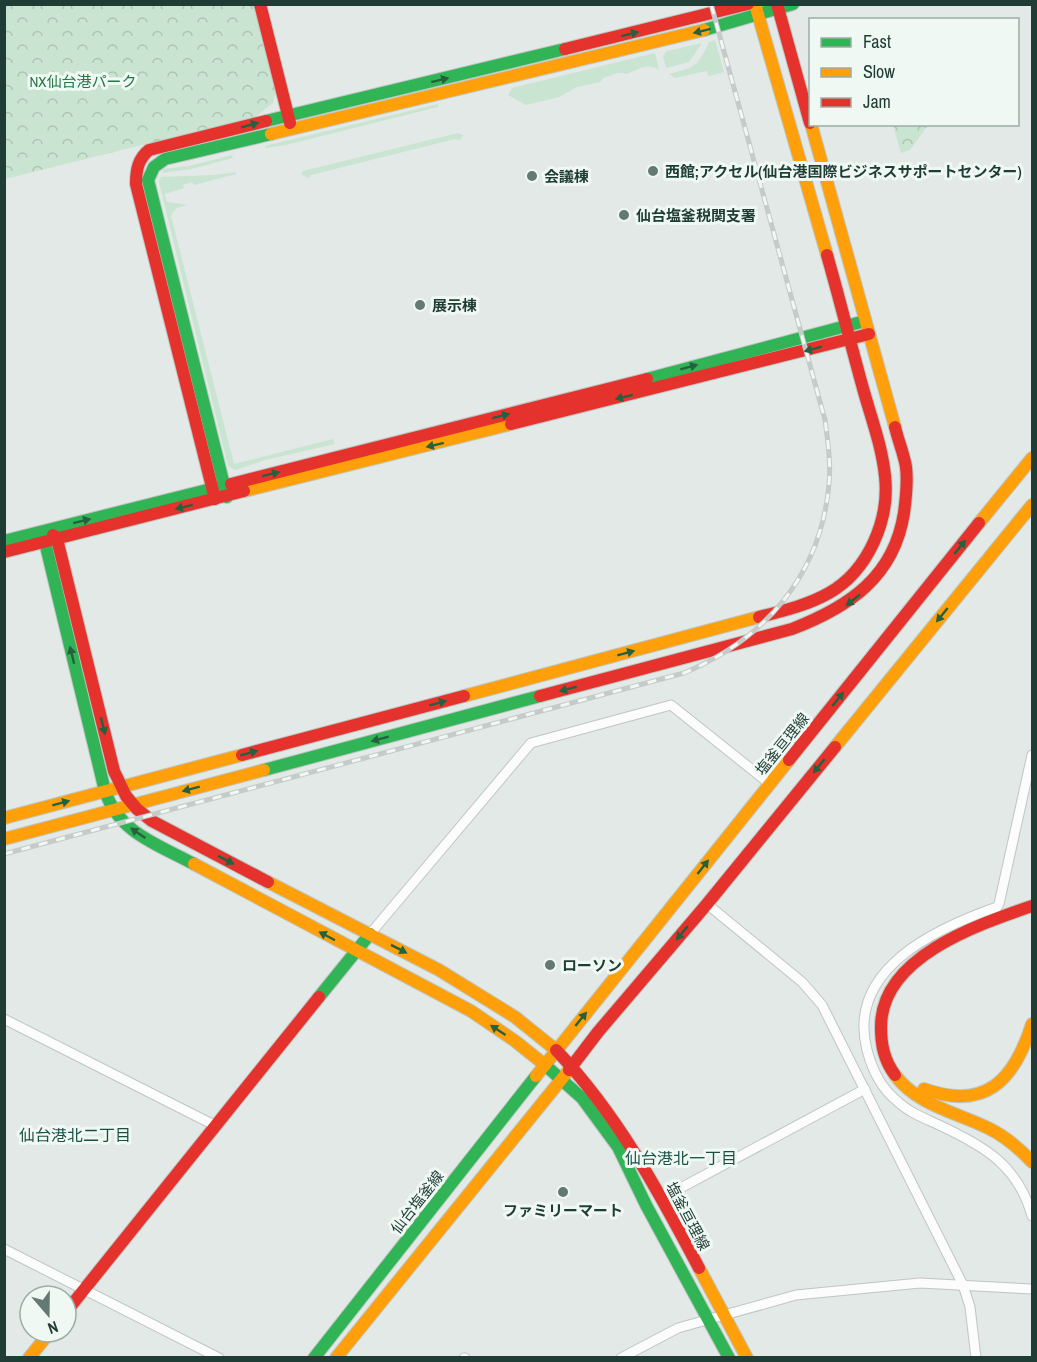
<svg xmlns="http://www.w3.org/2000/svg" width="1037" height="1362" font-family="'Archivo Narrow','Noto Sans JP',sans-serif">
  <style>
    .green { fill: #cae4d2 }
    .park { fill: url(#park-crowns) }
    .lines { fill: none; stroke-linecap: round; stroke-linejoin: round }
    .street-casing { stroke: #bfc6c3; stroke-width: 11 }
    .fast-casing { stroke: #bec6c3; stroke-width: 14 }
    .slow-casing { stroke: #bec6c3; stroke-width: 14 }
    .jam-casing { stroke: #bec6c3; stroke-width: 14 }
    .street { stroke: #fbfcfb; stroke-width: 9 }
    .fast { stroke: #30b455; stroke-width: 12 }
    .slow { stroke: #ff9f0a; stroke-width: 12 }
    .jam { stroke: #e5322d; stroke-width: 12 }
    .rail-casing { stroke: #c6cac9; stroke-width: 5 }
    .rail { stroke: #f0f8f4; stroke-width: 3; stroke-dasharray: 9; stroke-linecap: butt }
    .oneway { fill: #24613f }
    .poi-dot { fill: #637973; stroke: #f0f8f4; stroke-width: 2 }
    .labels { text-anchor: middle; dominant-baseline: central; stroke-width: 6; stroke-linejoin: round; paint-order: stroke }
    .park-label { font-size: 15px; fill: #267646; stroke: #f0f8f4 }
    .poi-label { font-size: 15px; font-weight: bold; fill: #1f3d35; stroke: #f0f8f4; text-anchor: start }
    .street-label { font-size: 15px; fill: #1f3d35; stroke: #f0f8f4 }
    .neighbourhood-label { font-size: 16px; fill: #1a5044; stroke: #f0f8f4 }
  </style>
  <defs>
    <pattern id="park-crowns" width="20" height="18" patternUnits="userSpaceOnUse" patternTransform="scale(1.5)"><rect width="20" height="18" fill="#cae4d2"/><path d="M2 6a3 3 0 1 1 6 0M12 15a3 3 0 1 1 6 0" fill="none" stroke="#adc4b5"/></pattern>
  </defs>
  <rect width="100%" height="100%" fill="#e2e9e6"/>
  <g class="green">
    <path d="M 715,40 L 724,72 L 709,76 L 706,71 L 675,78 L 669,74 C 696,67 697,67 709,42 Z"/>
    <polygon points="702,43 689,62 666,68 663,56 667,51"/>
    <path d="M 655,53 L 659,70 C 644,62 640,70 626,74 C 618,70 612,76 603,78 L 600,82 L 577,87 L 559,97 L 526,105 L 508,95 L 512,88 Z"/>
    <polygon points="438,104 438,107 286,145 265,148 265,146"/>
    <polygon points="458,133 463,135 460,140 455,139 311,175 308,178 301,174 303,171"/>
    <polygon points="232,155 233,158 191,169 162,173 164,169 189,166"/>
    <polygon points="236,172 236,174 194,185 192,182 183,185 184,188 165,194 167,202 188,205 177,208 172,213 171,216 234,464 333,439 335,444 265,460 235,470 228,466 159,182 161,177 215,175"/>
  </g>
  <g class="park">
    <polygon points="4,5 254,5 276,89 273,103 255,117 5,179"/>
    <polygon points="929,124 910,150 901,153 893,125"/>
  </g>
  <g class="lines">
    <defs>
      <g id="street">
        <path d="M 1032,755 L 999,904 L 997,907 C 937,928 846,969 867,1050 C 872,1069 880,1087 896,1100 C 908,1112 924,1118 939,1125 C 984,1146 1018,1165 1032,1216"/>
        <polyline points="707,904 802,982 822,1005 963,1285 970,1307 976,1358"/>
        <polyline points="370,934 531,743 671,705 770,784"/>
        <polyline points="4,1019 216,1126"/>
        <polyline points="662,1198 865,1089"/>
        <polyline points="4,1249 219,1358"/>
        <polyline points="464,1358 465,1358"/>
        <polyline points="621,1358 678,1328 796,1295 920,1283 1032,1289"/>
      </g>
      <g id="fast">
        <polyline points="704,30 793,4"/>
        <polyline points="266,121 565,49"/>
        <polyline points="647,379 865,321"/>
        <polyline points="227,497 148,180 154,167 165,159 271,134"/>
        <path d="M 47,535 L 45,542 L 105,791 C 119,833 157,844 194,864"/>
        <polyline points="4,541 231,484"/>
        <polyline points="264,770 540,696"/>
        <polyline points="319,997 370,934"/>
        <polyline points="545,1065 582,1098 618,1147 646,1205 729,1358"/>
        <polyline points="314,1358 536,1076"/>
      </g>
      <g id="slow">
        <polyline points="755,4 827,255"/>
        <polyline points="811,124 895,427"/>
        <polyline points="271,134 704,30"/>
        <polyline points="244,491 511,424"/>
        <polyline points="979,523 1032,458"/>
        <polyline points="464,696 759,617"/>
        <polyline points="835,747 1032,505"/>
        <polyline points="4,818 242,755"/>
        <polyline points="4,839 264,770"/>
        <polyline points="194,864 471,1011 515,1041 545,1065"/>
        <polyline points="268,882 439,970 515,1017 556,1050"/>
        <path d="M 895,1075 C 917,1105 955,1112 988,1128 C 1005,1136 1019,1148 1032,1162"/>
        <polyline points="536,1076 789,760"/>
        <path d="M 924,1089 C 985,1111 1014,1081 1032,1024"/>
        <polyline points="699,1268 747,1358"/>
        <polyline points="29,1358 50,1332"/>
        <polyline points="336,1358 569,1070"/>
      </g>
      <g id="jam">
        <polyline points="260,4 290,123"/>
        <polyline points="777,4 810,123"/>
        <polyline points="565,49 748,4"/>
        <polyline points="511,424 869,334"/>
        <polyline points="231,484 647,379"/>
        <path d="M 215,499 L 136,184 C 136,170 138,159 149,150 L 266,121"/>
        <polyline points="53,535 57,539 114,771 126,796 137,809 152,821 268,882"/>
        <polyline points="4,552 244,491"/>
        <path d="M 759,617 C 783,611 808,605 829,593 C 868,571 890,520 885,476 C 882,447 872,420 864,392 C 851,346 840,300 827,255"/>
        <path d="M 540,696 L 792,629 C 849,607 894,577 904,513 C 906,498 908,482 906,467 C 904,454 898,440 895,427"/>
        <polyline points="242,755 464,696"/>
        <polyline points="789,760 979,523"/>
        <path d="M 556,1050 C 617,1114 658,1190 699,1268"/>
        <polyline points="569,1070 598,1032 707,904 835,747"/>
        <path d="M 895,1075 C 884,1060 881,1045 881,1027 C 881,957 977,925 1032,906"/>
        <polyline points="66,1312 319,997"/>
      </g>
    </defs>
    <use href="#street" class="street-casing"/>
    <use href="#fast" class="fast-casing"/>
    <use href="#slow" class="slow-casing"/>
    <use href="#jam" class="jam-casing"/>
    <use href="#street" class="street"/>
    <use href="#fast" class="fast"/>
    <use href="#slow" class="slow"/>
    <use href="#jam" class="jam"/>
    <defs>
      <path id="rail" d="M 4,854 L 684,673 C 766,639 821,574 829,484 C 831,463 828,442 825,420 L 711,4"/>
    </defs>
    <use href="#rail" class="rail-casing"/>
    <use href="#rail" class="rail"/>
  </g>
  <defs><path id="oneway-solid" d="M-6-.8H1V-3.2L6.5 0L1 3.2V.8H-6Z" transform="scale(1.5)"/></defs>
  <g class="oneway">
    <use href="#oneway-solid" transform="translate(702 31) rotate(166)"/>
    <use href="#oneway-solid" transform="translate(630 34) rotate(-14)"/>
    <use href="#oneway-solid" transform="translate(440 80) rotate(-14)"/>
    <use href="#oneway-solid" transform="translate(250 125) rotate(-15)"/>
    <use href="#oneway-solid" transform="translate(813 349) rotate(165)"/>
    <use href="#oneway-solid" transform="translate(689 367) rotate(-15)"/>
    <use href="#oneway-solid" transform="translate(624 397) rotate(166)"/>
    <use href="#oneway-solid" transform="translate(501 416) rotate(-14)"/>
    <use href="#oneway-solid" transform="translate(435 445) rotate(166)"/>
    <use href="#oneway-solid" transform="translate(271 474) rotate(-14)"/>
    <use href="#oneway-solid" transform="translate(184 507) rotate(166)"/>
    <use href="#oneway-solid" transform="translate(82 521) rotate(-14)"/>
    <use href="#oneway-solid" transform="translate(960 547) rotate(-51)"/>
    <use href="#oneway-solid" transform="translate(853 600) rotate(141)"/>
    <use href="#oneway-solid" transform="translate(942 615) rotate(129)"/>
    <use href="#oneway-solid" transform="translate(626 653) rotate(-15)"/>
    <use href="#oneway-solid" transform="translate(72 655) rotate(-104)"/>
    <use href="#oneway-solid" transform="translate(568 689) rotate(165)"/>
    <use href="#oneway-solid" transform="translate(838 699) rotate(-51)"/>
    <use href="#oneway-solid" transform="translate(438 703) rotate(-15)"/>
    <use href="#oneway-solid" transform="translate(103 726) rotate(76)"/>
    <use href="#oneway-solid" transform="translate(380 739) rotate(165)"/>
    <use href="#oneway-solid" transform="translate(249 753) rotate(-15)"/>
    <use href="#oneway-solid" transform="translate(819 766) rotate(129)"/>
    <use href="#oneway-solid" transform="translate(191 789) rotate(165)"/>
    <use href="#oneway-solid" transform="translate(61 803) rotate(-15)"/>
    <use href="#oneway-solid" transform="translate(138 833) rotate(-146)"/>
    <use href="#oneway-solid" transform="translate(226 860) rotate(27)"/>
    <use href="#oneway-solid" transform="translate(703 867) rotate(-52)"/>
    <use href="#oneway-solid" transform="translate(682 933) rotate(130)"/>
    <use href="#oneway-solid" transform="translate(327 936) rotate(-152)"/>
    <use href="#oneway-solid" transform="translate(399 949) rotate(27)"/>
    <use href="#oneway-solid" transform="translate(581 1019) rotate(-51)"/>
    <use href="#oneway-solid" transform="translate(498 1030) rotate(-147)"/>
  </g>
  <g class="poi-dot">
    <circle cx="653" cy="171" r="6"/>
    <circle cx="532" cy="176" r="6"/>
    <circle cx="624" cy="215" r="6"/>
    <circle cx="420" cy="305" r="6"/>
    <circle cx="550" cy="965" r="6"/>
    <circle cx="563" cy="1192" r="6"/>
  </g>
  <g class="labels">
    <g class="park-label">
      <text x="83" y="81">NX仙台港パーク</text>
    </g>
    <g class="poi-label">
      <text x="665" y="171">西館;アクセル(仙台港国際ビジネスサポートセンター)</text>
      <text x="544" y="176">会議棟</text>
      <text x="636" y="215">仙台塩釜税関支署</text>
      <text x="432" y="305">展示棟</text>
      <text x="562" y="965">ローソン</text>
      <text x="563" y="1210" text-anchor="middle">ファミリーマート</text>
    </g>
    <g class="street-label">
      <text transform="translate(782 744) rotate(-51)">塩釜亘理線</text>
      <text transform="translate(417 1202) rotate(-52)">仙台塩釜線</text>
      <text transform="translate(688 1216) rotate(62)">塩釜亘理線</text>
    </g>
    <g class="neighbourhood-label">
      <text x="75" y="1135">仙台港北二丁目</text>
      <text x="681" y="1158">仙台港北一丁目</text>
    </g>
  </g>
  <rect width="1037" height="1362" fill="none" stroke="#1f3d35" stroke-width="12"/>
  <rect x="809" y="18" width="210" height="108" fill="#f0f8f4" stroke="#9cada8" stroke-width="1.5"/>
  <rect x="821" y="38" width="30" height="9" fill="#30b455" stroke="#9cada8" stroke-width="1.5"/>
  <text x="863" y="48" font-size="18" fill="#1f3d35">Fast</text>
  <rect x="821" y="68" width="30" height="9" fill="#ff9f0a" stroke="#9cada8" stroke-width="1.5"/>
  <text x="863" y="78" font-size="18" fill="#1f3d35">Slow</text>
  <rect x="821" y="98" width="30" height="9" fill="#e5322d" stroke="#9cada8" stroke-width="1.5"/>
  <text x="863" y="108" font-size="18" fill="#1f3d35">Jam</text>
  <g transform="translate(48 1314) rotate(160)"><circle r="28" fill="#f0f8f4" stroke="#9cada8" stroke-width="1.5"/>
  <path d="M0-4.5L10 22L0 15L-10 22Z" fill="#637973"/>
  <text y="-9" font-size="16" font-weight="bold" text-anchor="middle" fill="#1f3d35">N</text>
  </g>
</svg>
